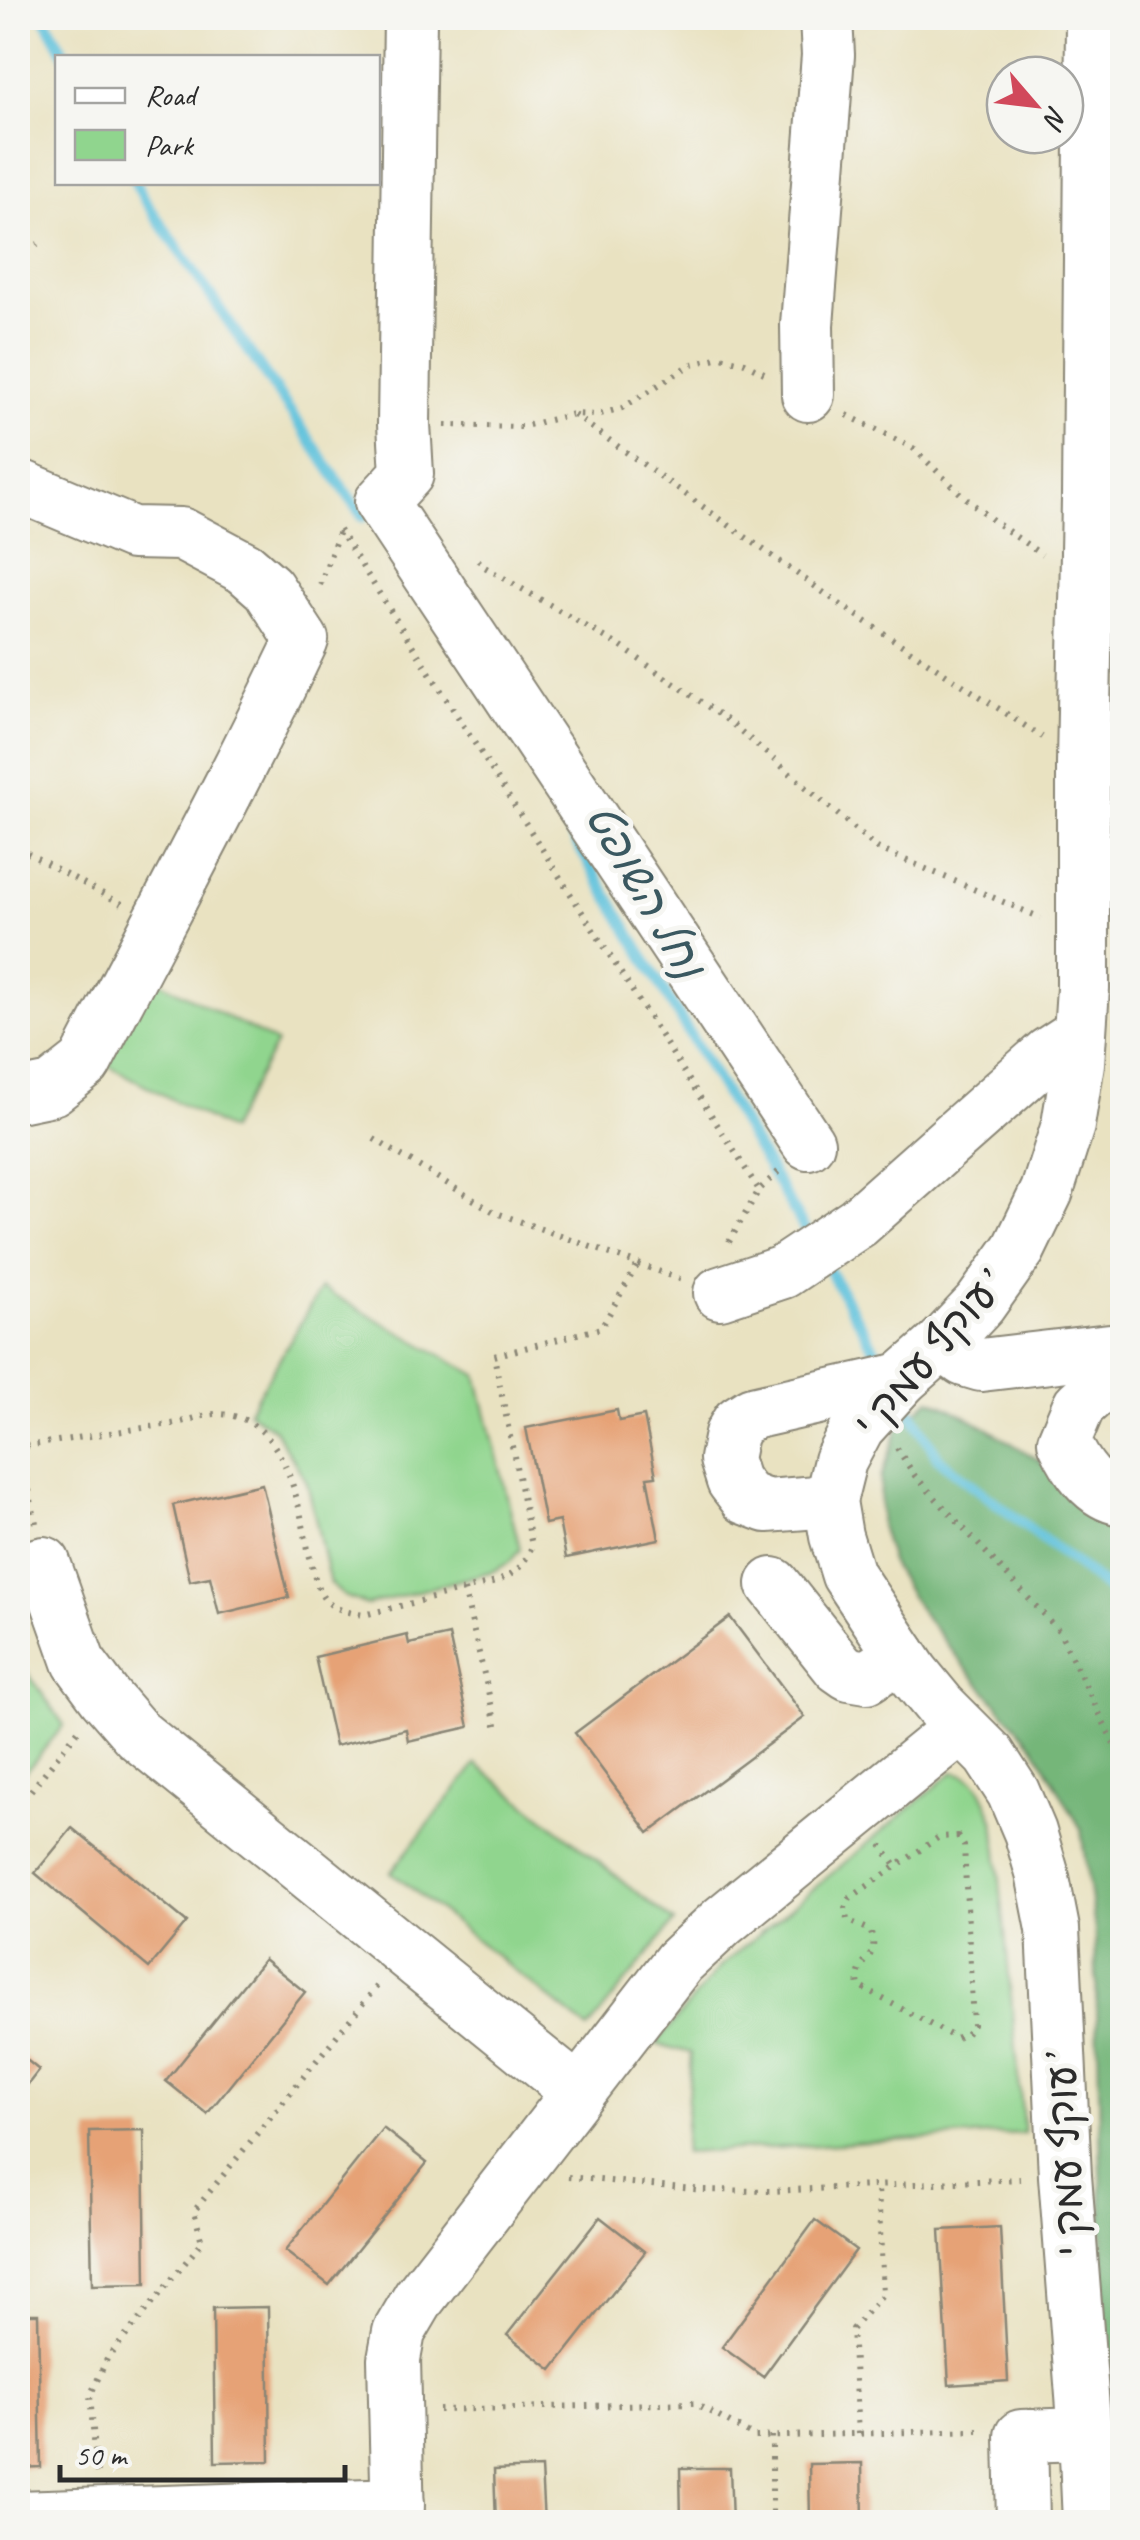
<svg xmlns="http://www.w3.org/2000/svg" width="1140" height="2540" font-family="Caveat,'Playpen Sans Hebrew',sans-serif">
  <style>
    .green { fill: #90d58e; stroke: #5e805c; stroke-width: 2.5 }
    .forest { fill: #74b679; stroke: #507052; stroke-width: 2.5 }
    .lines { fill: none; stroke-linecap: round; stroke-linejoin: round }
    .stream { stroke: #5dc1db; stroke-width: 11 }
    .building { fill: #e6a276 }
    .minor-casing { stroke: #8a8676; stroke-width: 56 }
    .path { stroke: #8a8676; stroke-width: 6; stroke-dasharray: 2.5 8; stroke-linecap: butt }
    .minor { stroke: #fff; stroke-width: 52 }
    .labels { text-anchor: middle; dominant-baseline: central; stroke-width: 10; stroke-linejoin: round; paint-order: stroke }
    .street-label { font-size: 42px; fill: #2b2b2b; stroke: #f6f6f2 }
    .water-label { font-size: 45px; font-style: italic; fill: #3a5860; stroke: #f6f6f2 }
  </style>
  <rect width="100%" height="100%" fill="#f6f6f2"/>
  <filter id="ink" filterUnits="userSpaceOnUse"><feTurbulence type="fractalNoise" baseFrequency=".01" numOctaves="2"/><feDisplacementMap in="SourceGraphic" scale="20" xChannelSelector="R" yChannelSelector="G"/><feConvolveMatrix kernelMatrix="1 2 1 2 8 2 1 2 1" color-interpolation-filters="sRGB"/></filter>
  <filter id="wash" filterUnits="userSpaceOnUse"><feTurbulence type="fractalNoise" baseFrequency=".0048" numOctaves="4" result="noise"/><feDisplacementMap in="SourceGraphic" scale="40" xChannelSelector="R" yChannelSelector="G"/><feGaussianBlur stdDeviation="2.25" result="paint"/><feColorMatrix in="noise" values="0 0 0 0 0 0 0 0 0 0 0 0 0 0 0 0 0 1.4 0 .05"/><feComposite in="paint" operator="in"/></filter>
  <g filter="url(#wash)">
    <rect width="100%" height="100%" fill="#e9e2c1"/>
    <g class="green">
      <polygon points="152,977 276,1043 229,1130 106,1064"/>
      <polygon points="321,1288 477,1375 520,1549 510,1562 493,1571 367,1605 344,1596 330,1584 307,1482 273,1428 248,1412"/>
      <polygon points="18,1659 64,1725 18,1781"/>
      <polygon points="476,1764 674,1922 588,2029 391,1872"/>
      <path d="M 953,1772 C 982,1776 983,1795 994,1819 L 1024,2133 L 684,2153 L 691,2053 L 656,2044 L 721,1966 Z"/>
    </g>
    <polygon class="forest" points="930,1399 948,1407 987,1428 1040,1461 1071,1493 1109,1513 1122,1526 1122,2522 1110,2522 1095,1930 1081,1829 1034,1746 965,1667 918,1608 892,1565 880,1525 881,1478 899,1427"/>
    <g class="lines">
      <g class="stream">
        <polyline points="45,18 67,58"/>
        <polyline points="135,182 144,199 363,517"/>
        <polyline points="566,825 811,1240"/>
        <polyline points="823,1260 886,1369"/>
        <polyline points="903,1398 939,1459 1122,1600"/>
      </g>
    </g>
    <g id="blocks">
      <g class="building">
        <polygon points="617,1410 619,1421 644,1416 656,1476 647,1477 659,1539 566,1558 559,1521 545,1524 526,1428"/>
        <polygon points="262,1484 289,1597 219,1614 210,1577 190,1581 173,1505"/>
        <polygon points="730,1617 805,1717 649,1833 575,1733"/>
        <polygon points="407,1635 409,1644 449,1635 469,1727 408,1741 406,1729 335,1746 315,1657"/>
        <polygon points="72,1828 187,1922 149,1968 35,1873"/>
        <polygon points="264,1959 305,1992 207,2114 166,2081"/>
        <polygon points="18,2053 39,2070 18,2097"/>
        <polygon points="383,2128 427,2163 329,2285 285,2251"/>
        <polygon points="144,2130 146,2284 92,2285 89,2131"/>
        <polygon points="600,2217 645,2252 552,2370 507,2335"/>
        <polygon points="815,2220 856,2250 763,2377 722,2347"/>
        <polygon points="1000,2227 1008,2381 949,2385 940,2230"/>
        <polygon points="268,2307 270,2461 215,2462 213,2308"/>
        <polygon points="18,2314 38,2314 41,2467 18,2468"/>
        <polygon points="862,2463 863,2522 810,2522 809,2464"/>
        <polygon points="541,2468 544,2522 496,2522 494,2470"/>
        <polygon points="680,2468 730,2468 732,2522 681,2522"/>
      </g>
    </g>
  </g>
  <g filter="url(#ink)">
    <use href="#blocks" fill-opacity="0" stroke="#8a8676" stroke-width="2.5"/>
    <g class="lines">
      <defs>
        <g id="minor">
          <polyline points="410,18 404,424 407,474 381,502 808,1143"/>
          <polyline points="808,395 807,325 828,55 826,18"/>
          <path d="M 18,485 L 132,533 L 181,534 L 245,568 L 268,588 L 302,640 C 234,783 158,922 85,1063 L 52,1089 L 18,1096"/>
          <polyline points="720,1293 783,1272 858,1222 1048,1054 1080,1033"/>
          <polyline points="942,1344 964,1360 981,1365 1110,1350"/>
          <path d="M 1113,1375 L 1079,1405 L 1064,1441 C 1076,1467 1093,1494 1122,1499"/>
          <polyline points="830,1501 767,1506 746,1498 733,1481 726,1459 731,1434 738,1422 752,1413 902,1379"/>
          <polyline points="18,1569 44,1563 79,1662 105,1697 137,1734 578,2092"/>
          <polyline points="773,1584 839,1667 849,1674 867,1677 901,1655"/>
          <polyline points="18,2517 398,2504"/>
          <polyline points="398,2522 394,2359 399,2332 419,2298 679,1962 723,1921 960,1728"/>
          <polyline points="1023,2522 1021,2436 1085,2434"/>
          <polyline points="1089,2522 1085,2434 1065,2176 1053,1929 1042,1873 1030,1832 1013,1792 989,1755 941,1707 913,1673 848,1575 836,1536 830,1501 840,1461 858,1427 902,1379 942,1344 980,1304 1019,1249 1047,1191 1068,1125 1078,1063 1083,988 1083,764 1088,499 1092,18"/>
        </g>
      </defs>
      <use href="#minor" class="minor-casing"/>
      <g class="path">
        <polyline points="18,253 38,244"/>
        <polyline points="574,415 844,607 1042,737"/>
        <polyline points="847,415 913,448 962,495 995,522 1042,555"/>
        <polyline points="445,425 521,427 573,414 597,415 622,408 692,364 721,357 745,363 764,373"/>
        <polyline points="339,530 759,1190"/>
        <polyline points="478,560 483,566 620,646 730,722 877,848 1041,918"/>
        <polyline points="320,585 339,531"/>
        <polyline points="18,848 122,904"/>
        <polyline points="374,1139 494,1212 680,1279"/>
        <polyline points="729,1242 759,1190 779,1171"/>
        <polyline points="897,1448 915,1476 1059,1631 1122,1760"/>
        <path d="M 36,1523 L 20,1447 C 70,1439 121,1431 171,1424 C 185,1422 201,1415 216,1414 C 286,1414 298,1502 309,1554 C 313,1568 315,1585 323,1597 C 331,1609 350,1613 364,1615 L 496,1582 C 515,1574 524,1566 532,1546 L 494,1356 L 601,1328 L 638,1264"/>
        <polyline points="464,1590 498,1733"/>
        <polyline points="18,1807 79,1729"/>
        <path d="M 958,1836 L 964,1846 L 973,2025 L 966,2034 L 956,2038 L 859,1986 C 853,1958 883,1961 870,1930 L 847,1920 L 845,1908 L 850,1898 L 939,1837 Z"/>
        <polyline points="881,1845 896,1866"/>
        <polyline points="568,2177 703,2190 770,2191 1020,2179"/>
        <polyline points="439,2410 694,2403 755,2437 978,2430"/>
        <polyline points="858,2434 852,2329 883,2294 878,2187"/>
        <polyline points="772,2436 772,2522"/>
        <polyline points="97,2473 90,2396 107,2359 202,2242 194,2211 378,1985"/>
      </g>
      <use href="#minor" class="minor"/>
    </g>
  </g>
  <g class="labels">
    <g class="street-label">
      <text transform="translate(927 1357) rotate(-49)">עוקף עמק י’</text>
      <text transform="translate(1066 2158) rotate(-93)">עוקף עמק י’</text>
    </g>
    <g class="water-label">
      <text transform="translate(645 891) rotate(60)">נחל השופט</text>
    </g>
  </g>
  <rect width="1140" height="2540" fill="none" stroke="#f6f6f2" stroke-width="60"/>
  <rect x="55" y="55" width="325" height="130" fill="#f6f6f2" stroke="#a5a5a2" stroke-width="2.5"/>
  <rect x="75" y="88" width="50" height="15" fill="#ffffff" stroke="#a5a5a2" stroke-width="2.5"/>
  <text x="145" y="105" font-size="30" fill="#2b2b2b">Road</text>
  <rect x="75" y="130" width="50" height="30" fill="#90d58e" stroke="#a5a5a2" stroke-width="2.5"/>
  <text x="145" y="155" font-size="30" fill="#2b2b2b">Park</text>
  <g transform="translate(1035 105) rotate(118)"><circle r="48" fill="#f6f6f2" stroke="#a5a5a2" stroke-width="2.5"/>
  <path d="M0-8L18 38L0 25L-18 38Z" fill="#d1495b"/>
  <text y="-15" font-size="28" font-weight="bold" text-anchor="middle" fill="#2b2b2b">N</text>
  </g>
  <path d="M60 2465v15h285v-15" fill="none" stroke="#2b2b2b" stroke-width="5"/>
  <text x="75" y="2465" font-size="30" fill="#2b2b2b" stroke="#f6f6f2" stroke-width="8" paint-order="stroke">50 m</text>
</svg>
